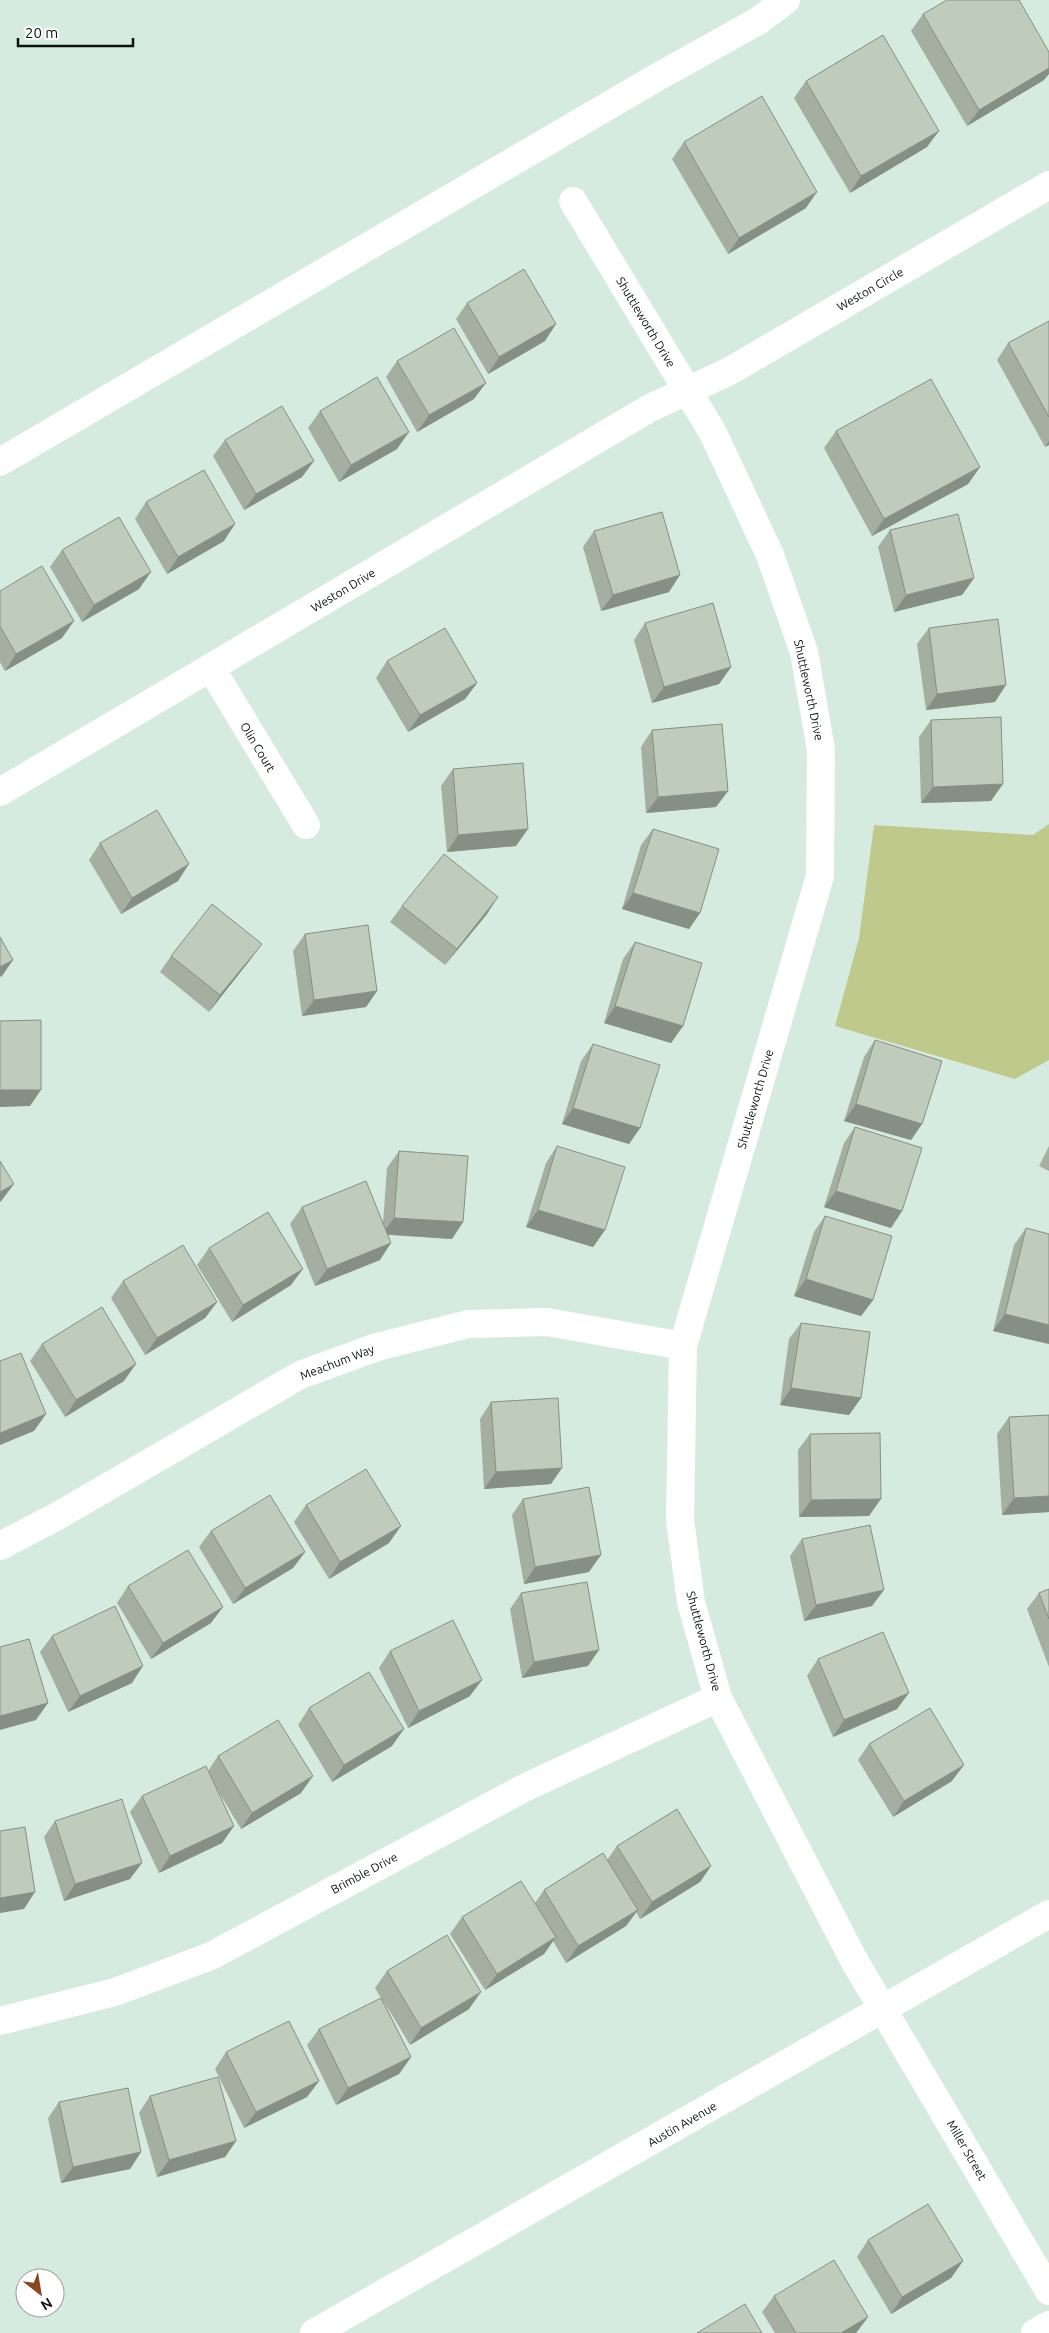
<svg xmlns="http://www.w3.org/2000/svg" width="1049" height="2333" font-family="Ubuntu,sans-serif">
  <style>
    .green { fill: #c0c98c }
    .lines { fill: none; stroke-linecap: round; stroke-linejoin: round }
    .minor { stroke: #fff; stroke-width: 28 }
    .wall { fill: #a4afa1 }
    .shaded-wall { fill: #868f83 }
    .building { fill: #bfccbb; stroke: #868f83 }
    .labels { text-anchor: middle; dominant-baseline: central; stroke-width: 4.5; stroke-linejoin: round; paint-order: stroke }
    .street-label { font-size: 12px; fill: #0b130f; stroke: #fff }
  </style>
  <rect width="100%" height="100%" fill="#d6ebdf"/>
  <polygon class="green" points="1049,824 1049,1060 1015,1079 835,1026 859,938 874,825 1033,835"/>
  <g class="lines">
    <g class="minor">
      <polyline points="573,201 713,433 770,555 804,652 821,750 820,876 683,1346 680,1520 691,1602 718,1698 855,1962 1049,2291"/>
      <polyline points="0,462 654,79 758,21 786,0"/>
      <polyline points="211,668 306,825"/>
      <polyline points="0,792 650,408 728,372 1049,185"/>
      <polyline points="0,1546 54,1518 300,1375 377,1347 468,1324 547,1322 683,1346"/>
      <polyline points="0,2021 115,1992 211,1956 526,1787 718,1698"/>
      <polyline points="314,2333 1049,1914"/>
      <polyline points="1035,2333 1049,2325"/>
    </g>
  </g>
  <g class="wall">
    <polygon points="923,14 1044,80 967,126 911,31"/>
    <polygon points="806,81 927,147 850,193 794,98"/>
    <polygon points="684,142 806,208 728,254 672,159"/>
    <polygon points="467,303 545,341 488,374 456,319"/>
    <polygon points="1049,321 1049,445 1045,447 997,360 1008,343"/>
    <polygon points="397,361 474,399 417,432 386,377"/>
    <polygon points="320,411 397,449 339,482 308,428"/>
    <polygon points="836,431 980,467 968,484 872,536 824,448"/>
    <polygon points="225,440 302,477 244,510 213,456"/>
    <polygon points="146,502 224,541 167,574 135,519"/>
    <polygon points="890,530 974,578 962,595 894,612 878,547"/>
    <polygon points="594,531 669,592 601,611 583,547"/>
    <polygon points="62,550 139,589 82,622 50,567"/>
    <polygon points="0,591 62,638 5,671 0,662"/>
    <polygon points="645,623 731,667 719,684 652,703 634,640"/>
    <polygon points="929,628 995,702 926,710 917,644"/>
    <polygon points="387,661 477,683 465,699 408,732 376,678"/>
    <polygon points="931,720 991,801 921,803 919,737"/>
    <polygon points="652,730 728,791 716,807 646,813 641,747"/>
    <polygon points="453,769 516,846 447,852 441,786"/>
    <polygon points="653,829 700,913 689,929 622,909 641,845"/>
    <polygon points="100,843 178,881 121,914 89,860"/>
    <polygon points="402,906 487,914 445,965 390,922"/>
    <polygon points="305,934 377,991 366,1007 302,1016 293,951"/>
    <polygon points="635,942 683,1026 671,1043 604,1023 623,959"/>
    <polygon points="171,956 250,960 209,1012 160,972"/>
    <polygon points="875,1040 922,1124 911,1140 844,1121 864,1057"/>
    <polygon points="593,1044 640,1128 629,1144 562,1124 581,1061"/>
    <polygon points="855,1127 902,1211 891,1228 824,1207 844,1143"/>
    <polygon points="557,1146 605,1230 593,1247 526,1227 546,1163"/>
    <polygon points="1049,1146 1049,1171 1039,1166"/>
    <polygon points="399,1151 463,1222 452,1239 388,1235 380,1260 315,1286 290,1224 302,1207 383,1223 387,1168"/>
    <polygon points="825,1216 873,1300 861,1316 794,1296 814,1232"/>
    <polygon points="1026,1228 1049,1344 993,1331 1014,1245"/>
    <polygon points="209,1248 291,1285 232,1322 197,1265"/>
    <polygon points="123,1281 217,1302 205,1318 145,1355 111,1298"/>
    <polygon points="801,1323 861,1398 849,1415 780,1405 789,1339"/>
    <polygon points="42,1344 124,1381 65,1417 30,1361"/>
    <polygon points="491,1402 551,1484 484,1489 480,1419"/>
    <polygon points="1049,1415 1049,1512 1002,1515 997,1434 1009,1417"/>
    <polygon points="810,1434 869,1516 799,1517 798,1450"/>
    <polygon points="523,1499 589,1572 524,1584 512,1515"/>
    <polygon points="306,1505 389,1543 329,1579 294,1522"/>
    <polygon points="211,1531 305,1552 293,1568 233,1604 199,1547"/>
    <polygon points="802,1539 872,1606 804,1621 790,1556"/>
    <polygon points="128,1586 211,1623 151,1659 117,1603"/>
    <polygon points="1049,1589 1049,1667 1027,1609 1039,1593"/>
    <polygon points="521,1593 588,1666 522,1678 510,1609"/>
    <polygon points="52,1636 132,1683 68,1712 40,1652"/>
    <polygon points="390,1651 470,1696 408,1728 379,1668"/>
    <polygon points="818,1659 897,1709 833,1737 807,1676"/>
    <polygon points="309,1708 392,1746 332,1782 298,1725"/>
    <polygon points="869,1744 952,1781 893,1817 858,1760"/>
    <polygon points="218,1756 301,1793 241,1829 215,1786 234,1826 222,1843 159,1873 130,1812 142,1796 208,1771"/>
    <polygon points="55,1821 130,1879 64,1901 44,1837"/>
    <polygon points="617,1846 711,1866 700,1882 640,1919 636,1912 626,1926 566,1963 553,1941 544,1954 485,1990 450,1934 462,1917 535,1903 544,1890 607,1860"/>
    <polygon points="387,1971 469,2009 410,2045 383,2000 411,2057 399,2074 336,2105 307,2045 319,2029 381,1998 375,1988"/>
    <polygon points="226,2052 319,2081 307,2097 244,2128 215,2069"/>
    <polygon points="150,2096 236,2141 225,2157 157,2177 139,2113"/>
    <polygon points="59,2102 141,2152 130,2169 61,2183 48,2118"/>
    <polygon points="868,2240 963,2261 951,2278 891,2314 857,2257"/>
    <polygon points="774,2296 868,2317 856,2333 775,2333 762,2312"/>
  </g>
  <g class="shaded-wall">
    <polygon points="1049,68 1049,74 1044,80 967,126 979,110"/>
    <polygon points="939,131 927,147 850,193 861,176"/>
    <polygon points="817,192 806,208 728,254 739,238"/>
    <polygon points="556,324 545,341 488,374 499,357"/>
    <polygon points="486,383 474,399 417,432 429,415"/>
    <polygon points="409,432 397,449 339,482 351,465"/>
    <polygon points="1049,441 1049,445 1045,447"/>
    <polygon points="314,461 302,477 244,510 256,494"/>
    <polygon points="980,467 968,484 872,536 884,519"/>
    <polygon points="235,524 224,541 167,574 178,557"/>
    <polygon points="151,572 139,589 82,622 94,605"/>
    <polygon points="680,575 669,592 601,611 613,595"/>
    <polygon points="974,578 962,595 894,612 906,595"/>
    <polygon points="74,621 62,638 5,671 16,654"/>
    <polygon points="731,667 719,684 652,703 664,687"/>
    <polygon points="477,683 465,699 408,732 420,715"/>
    <polygon points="1006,685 995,702 926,710 937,694"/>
    <polygon points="1003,784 991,801 921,803 933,787"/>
    <polygon points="728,791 716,807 646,813 658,797"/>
    <polygon points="528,829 516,846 447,852 458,835"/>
    <polygon points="189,864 178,881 121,914 132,898"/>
    <polygon points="633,893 700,913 689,929 622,909"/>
    <polygon points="498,897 487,914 445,965 457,949"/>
    <polygon points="262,944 250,960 209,1012 220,995"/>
    <polygon points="13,960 2,976 0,977 0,967"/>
    <polygon points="377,991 366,1007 302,1016 314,1000"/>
    <polygon points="615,1006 683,1026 671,1043 604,1023"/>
    <polygon points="0,1090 41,1090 30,1106 0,1107"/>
    <polygon points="856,1104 922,1124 911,1140 844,1121"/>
    <polygon points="573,1108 640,1128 629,1144 562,1124"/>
    <polygon points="14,1184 2,1200 0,1202 0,1192"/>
    <polygon points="836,1191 902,1211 891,1228 824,1207"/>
    <polygon points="538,1210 605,1230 593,1247 526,1227"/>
    <polygon points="394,1218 463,1222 452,1239 382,1234"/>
    <polygon points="391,1243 380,1260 315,1286 327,1269"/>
    <polygon points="303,1269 291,1285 232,1322 243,1305"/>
    <polygon points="806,1279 873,1300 861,1316 794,1296"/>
    <polygon points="217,1302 205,1318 145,1355 157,1338"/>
    <polygon points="1005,1314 1049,1325 1049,1344 993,1331"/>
    <polygon points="136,1364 124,1381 65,1417 76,1400"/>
    <polygon points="791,1388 861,1398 849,1415 780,1405"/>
    <polygon points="46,1414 34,1431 0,1445 0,1433"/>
    <polygon points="562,1468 551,1484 484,1489 496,1472"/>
    <polygon points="1049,1496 1049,1512 1002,1515 1014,1498"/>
    <polygon points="881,1499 869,1516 799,1517 811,1500"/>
    <polygon points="401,1526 389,1543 329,1579 340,1562"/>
    <polygon points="305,1552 293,1568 233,1604 245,1588"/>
    <polygon points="601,1555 589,1572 524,1584 535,1567"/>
    <polygon points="884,1590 872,1606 804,1621 816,1605"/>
    <polygon points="223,1607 211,1623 151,1659 163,1643"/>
    <polygon points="599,1650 588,1666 522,1678 534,1662"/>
    <polygon points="143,1666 132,1683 68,1712 80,1696"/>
    <polygon points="482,1680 470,1696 408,1728 419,1711"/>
    <polygon points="909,1693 897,1709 833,1737 844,1720"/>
    <polygon points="48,1703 36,1720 0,1730 0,1716"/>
    <polygon points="404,1729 392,1746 332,1782 344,1765"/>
    <polygon points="964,1765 952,1781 893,1817 904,1801"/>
    <polygon points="313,1776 301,1793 241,1829 252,1813"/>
    <polygon points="234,1826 222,1843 159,1873 170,1856"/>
    <polygon points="142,1863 130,1879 64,1901 75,1884"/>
    <polygon points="711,1866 700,1882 640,1919 652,1902"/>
    <polygon points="35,1892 24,1909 0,1913 0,1898"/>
    <polygon points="638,1910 626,1926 566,1963 578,1946"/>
    <polygon points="556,1937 544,1954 485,1990 497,1974"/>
    <polygon points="481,1992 469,2009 410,2045 421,2028"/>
    <polygon points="411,2057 399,2074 336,2105 348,2088"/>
    <polygon points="319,2081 307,2097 244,2128 256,2112"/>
    <polygon points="236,2141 225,2157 157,2177 169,2160"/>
    <polygon points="141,2152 130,2169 61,2183 73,2167"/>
    <polygon points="963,2261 951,2278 891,2314 902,2297"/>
    <polygon points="868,2317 856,2333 841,2333"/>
  </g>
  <g class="building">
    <polygon points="947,0 1019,0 1049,52 1049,68 979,110 923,14"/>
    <polygon points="883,35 939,131 861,176 806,81"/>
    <polygon points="762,96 817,192 739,238 684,142"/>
    <polygon points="524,269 556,324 499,357 467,303"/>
    <polygon points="1049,321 1049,417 1008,343"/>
    <polygon points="454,328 486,383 429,415 397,361"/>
    <polygon points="377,377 409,432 351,465 320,411"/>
    <polygon points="931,379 980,467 884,519 836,431"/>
    <polygon points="282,406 314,461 256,494 225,440"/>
    <polygon points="204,470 235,524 178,557 146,502"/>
    <polygon points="662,512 680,575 613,595 594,531"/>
    <polygon points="958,514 974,578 906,595 890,530"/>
    <polygon points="119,517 151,572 94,605 62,550"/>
    <polygon points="42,566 74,621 16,654 0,626 0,591"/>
    <polygon points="713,603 731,667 664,687 645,623"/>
    <polygon points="998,619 1006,685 937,694 929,628"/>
    <polygon points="445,628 477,683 420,715 387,661"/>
    <polygon points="1001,717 1003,784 933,787 931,720"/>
    <polygon points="722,724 728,791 658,797 652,730"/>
    <polygon points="523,763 528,829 458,835 453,769"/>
    <polygon points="157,810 189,864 132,898 100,843"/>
    <polygon points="653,829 719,849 700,913 633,893"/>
    <polygon points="444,854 498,897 457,949 402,906"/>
    <polygon points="212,904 262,944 220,995 171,956"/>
    <polygon points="368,925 377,991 314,1000 305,934"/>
    <polygon points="0,937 13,960 0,967"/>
    <polygon points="635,942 702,963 683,1026 615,1006"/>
    <polygon points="41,1020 41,1090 0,1090 0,1021"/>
    <polygon points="875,1040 942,1061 922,1124 856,1104"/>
    <polygon points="593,1044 660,1065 640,1128 573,1108"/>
    <polygon points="855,1127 922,1148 902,1211 836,1191"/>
    <polygon points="557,1146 625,1167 605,1230 538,1210"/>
    <polygon points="399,1151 468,1156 463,1222 394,1218"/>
    <polygon points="0,1161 14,1184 0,1192"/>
    <polygon points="366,1181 391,1243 327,1269 302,1207"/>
    <polygon points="268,1212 303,1269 243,1305 209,1248"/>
    <polygon points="825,1216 892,1236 873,1300 806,1279"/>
    <polygon points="1026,1228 1049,1234 1049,1325 1005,1314"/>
    <polygon points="183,1245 217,1302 157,1338 123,1281"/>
    <polygon points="102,1307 136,1364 76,1400 42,1344"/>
    <polygon points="801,1323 870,1332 861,1398 791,1388"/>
    <polygon points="21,1353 46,1414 0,1433 0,1361"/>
    <polygon points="558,1398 562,1468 496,1472 491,1402"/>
    <polygon points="1049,1415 1049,1496 1014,1498 1009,1417"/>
    <polygon points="880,1433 881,1499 811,1500 810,1434"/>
    <polygon points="366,1469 401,1526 340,1562 306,1505"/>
    <polygon points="589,1487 601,1555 535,1567 523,1499"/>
    <polygon points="270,1495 305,1552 245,1588 211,1531"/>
    <polygon points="870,1525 884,1590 816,1605 802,1539"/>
    <polygon points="188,1550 223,1607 163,1643 128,1586"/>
    <polygon points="587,1582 599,1650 534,1662 521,1593"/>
    <polygon points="1049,1589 1049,1619 1039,1593"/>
    <polygon points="115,1606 143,1666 80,1696 52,1636"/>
    <polygon points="453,1620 482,1680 419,1711 390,1651"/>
    <polygon points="883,1632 909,1693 844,1720 818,1659"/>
    <polygon points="29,1639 48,1703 0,1716 0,1647"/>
    <polygon points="369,1672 404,1729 344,1765 309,1708"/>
    <polygon points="930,1708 964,1765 904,1801 869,1744"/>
    <polygon points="278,1720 313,1776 252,1813 218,1756"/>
    <polygon points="206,1766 234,1826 170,1856 142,1796"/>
    <polygon points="122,1799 142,1863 75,1884 55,1821"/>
    <polygon points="677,1809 711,1866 652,1902 617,1846"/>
    <polygon points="25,1827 35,1892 0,1898 0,1831"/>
    <polygon points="603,1853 638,1910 578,1946 544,1890"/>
    <polygon points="521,1881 556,1937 497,1974 462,1917"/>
    <polygon points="447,1935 481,1992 421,2028 387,1971"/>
    <polygon points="381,1998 411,2057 348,2088 319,2029"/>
    <polygon points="289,2021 319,2081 256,2112 226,2052"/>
    <polygon points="218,2077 236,2141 169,2160 150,2096"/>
    <polygon points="128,2088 141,2152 73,2167 59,2102"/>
    <polygon points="928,2204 963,2261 902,2297 868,2240"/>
    <polygon points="834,2260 868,2317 841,2333 796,2333 774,2296"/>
    <polygon points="745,2304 762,2333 697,2333"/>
  </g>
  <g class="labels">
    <g class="street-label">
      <text transform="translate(870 289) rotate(-30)">Weston Circle</text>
      <text transform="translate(646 322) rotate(59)">Shuttleworth Drive</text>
      <text transform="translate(343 590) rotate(-31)">Weston Drive</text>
      <text transform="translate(809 690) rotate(78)">Shuttleworth Drive</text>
      <text transform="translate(258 747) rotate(59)">Olin Court</text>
      <text transform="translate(755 1099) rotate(-74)">Shuttleworth Drive</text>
      <text transform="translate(337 1362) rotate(-21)">Meachum Way</text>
      <text transform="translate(704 1641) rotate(75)">Shuttleworth Drive</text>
      <text transform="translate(364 1873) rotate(-28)">Brimble Drive</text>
      <text transform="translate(682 2124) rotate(-30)">Austin Avenue</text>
      <text transform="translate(967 2150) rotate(60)">Miller Street</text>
    </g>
  </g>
  <g transform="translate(40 2293) rotate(149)"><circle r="24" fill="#ffffff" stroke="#9da19f"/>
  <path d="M0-4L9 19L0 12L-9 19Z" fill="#8b461e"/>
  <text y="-8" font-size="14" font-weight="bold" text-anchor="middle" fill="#0b130f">N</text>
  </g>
  <path d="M18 38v8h115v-8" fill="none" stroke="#0b130f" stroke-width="2.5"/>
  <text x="25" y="38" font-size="15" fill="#0b130f" stroke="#ffffff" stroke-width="4" paint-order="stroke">20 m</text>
</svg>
